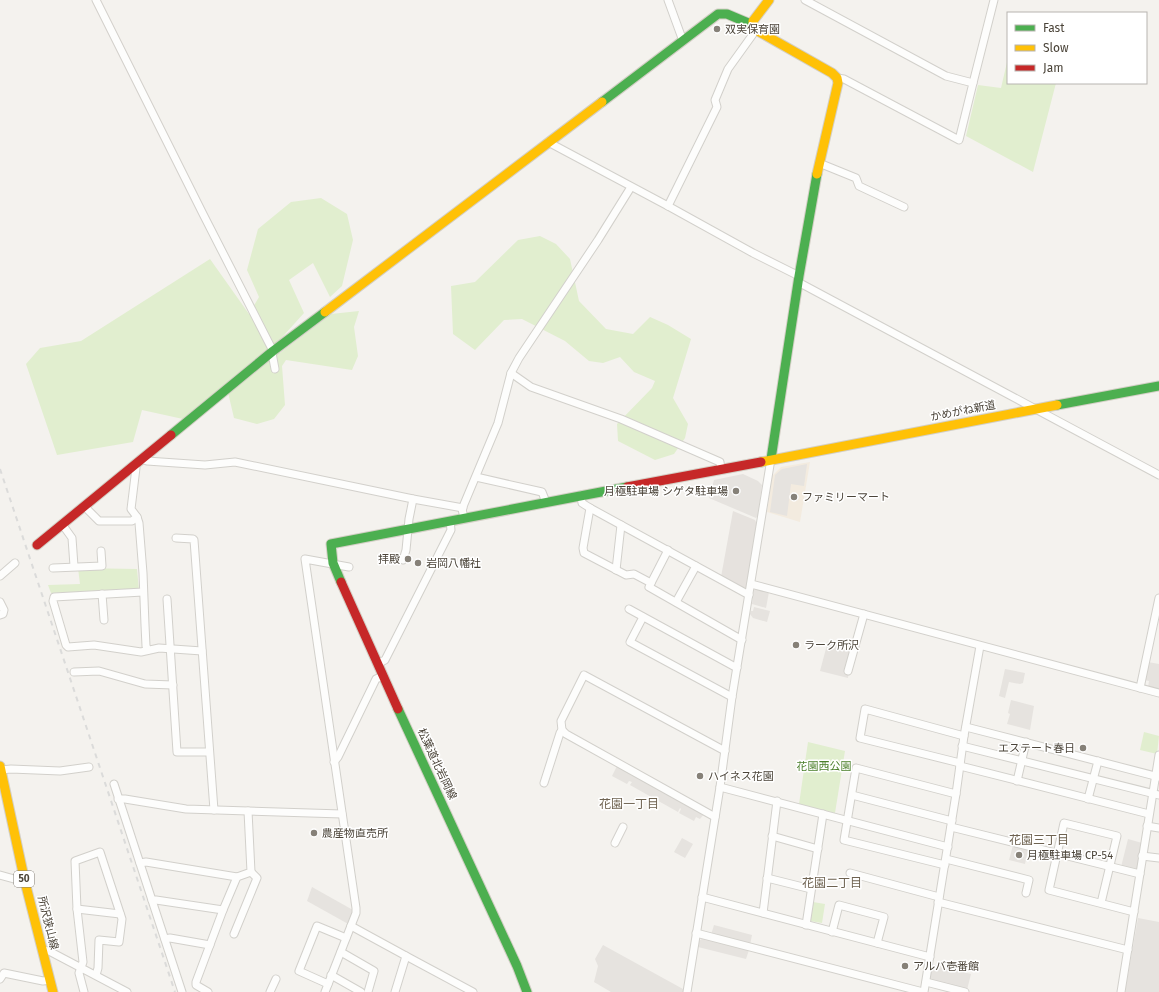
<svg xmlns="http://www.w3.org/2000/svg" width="1159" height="992" font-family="'Fira Sans','Noto Sans JP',sans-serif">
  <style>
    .commercial { fill: #f3ebdf }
    .industrial { fill: #e6e2de }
    .green { fill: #e1eecf }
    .parking { fill: #e6e3df }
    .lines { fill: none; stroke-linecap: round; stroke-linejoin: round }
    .street-casing { stroke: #d2d0cb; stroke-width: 9 }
    .fast-casing { stroke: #d3cfc5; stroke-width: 11 }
    .slow-casing { stroke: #d3cfc5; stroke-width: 11 }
    .jam-casing { stroke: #d3cfc5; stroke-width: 11 }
    .street { stroke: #fdfdfc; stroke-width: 7 }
    .fast { stroke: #4caf50; stroke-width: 9 }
    .slow { stroke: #ffc107; stroke-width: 9 }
    .jam { stroke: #c62828; stroke-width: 9 }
    .rail { stroke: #dbdbda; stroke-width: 2; stroke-dasharray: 5 5; stroke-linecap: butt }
    .poi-dot { fill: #868178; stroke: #fff; stroke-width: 1.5 }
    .labels { text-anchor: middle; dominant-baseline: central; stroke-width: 3; stroke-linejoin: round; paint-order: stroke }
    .shield { fill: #fff; stroke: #817c74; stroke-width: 1 }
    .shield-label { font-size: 10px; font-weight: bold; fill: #4b4439 }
    .poi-label { font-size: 11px; fill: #4b4439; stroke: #fff; text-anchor: start }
    .street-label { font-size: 11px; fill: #4b4439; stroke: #fff }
    .park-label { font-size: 11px; fill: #4a7f2a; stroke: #fff }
    .neighbourhood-label { font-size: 12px; fill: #6e6250; stroke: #fff }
  </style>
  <rect width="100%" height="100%" fill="#f4f2ee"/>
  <polygon class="commercial" points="810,462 800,522 767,512 772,476 781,467"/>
  <polygon class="industrial" points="733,511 755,520 757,524 746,589 744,590 721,577"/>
  <g class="green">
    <polygon points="1008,58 1008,83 1056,83 1033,172 966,136 978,85 1001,88"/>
    <polygon points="321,198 347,214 353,240 342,286 330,297 313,263 289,280 304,313 276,344 280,353 331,314 359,311 354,327 358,356 352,370 286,360 282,366 285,405 274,419 257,424 234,418 226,384 183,419 142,410 133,442 57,455 26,364 40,348 81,341 210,259 249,314 259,297 247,270 258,229 291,202"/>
    <polygon points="540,236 556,244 570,259 579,301 606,329 633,334 650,317 668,325 691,339 673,398 688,424 685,438 674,454 655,460 618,441 617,424 652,388 655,381 634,372 620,357 603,363 589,361 565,341 522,319 504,320 475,350 453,334 451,286 475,282 518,240"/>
    <polygon points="78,568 137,569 139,590 51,593 48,585 80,584"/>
    <polygon points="1144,732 1159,736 1157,754 1140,750"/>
    <polygon points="808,742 845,751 835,813 799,804"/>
    <polygon points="813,902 825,904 822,923 810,921"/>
  </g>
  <g class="parking">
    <polygon points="807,464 804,486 791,484 787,516 770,512 775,475 782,469"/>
    <polygon points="743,474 758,481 762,485 758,516 756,518 709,498 714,480"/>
    <polygon points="756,589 769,592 766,608 752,604 754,590"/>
    <polygon points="754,607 770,611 767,622 753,618 750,614 751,611 753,611"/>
    <polygon points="828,641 852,647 848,678 820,671"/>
    <polygon points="1148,662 1159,664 1159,690 1148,688 1149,681 1144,680"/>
    <polygon points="1005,669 1025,673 1023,683 1020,684 1009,682 1005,698 999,696"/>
    <polygon points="1011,700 1034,706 1030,730 1007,724 1010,714 1008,713"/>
    <polygon points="617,766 704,814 700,819 696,817 694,821 679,813 681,809 680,808 678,812 630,785 632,782 629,781 627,784 612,776"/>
    <polygon points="682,838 693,844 685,858 674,852"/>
    <polygon points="1128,839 1142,843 1139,869 1136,871 1121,867"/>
    <polygon points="1013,845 1028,849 1025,864 1009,860"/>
    <polygon points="312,887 353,910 350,925 307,901"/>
    <polygon points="1138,918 1159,922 1159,992 1125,992"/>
    <polygon points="714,925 752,935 750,945 711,935"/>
    <polygon points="703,938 749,950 746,959 698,947 699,941"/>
    <polygon points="603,945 683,989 683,992 611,992 594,982 598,966 595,959"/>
    <polygon points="932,964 971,974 967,990 930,981 928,978"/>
  </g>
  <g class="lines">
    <defs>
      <g id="street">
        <polyline points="96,0 203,214 273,351"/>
        <polyline points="668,0 683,41"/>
        <polyline points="805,0 946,76 973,83 959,140 844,79 837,78"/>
        <polyline points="973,83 994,0"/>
        <polyline points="548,142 668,206 753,253 799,276"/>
        <polyline points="819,163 856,178 859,186 904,207"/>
        <polyline points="668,206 717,107 715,100 728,69 756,30"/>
        <polyline points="798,282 1159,475"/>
        <polyline points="272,353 275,369"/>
        <polyline points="511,373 531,387 621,419 720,462 721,469"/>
        <polyline points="141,459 147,461 205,465 235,462 413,499 463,508"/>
        <polyline points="135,464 136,468 131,509 137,517 139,523 143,573 145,625 146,646 148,650"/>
        <polyline points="476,477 542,492 546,502"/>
        <polyline points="581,495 582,503 590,508 749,595"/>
        <polyline points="84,506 99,521 132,521 137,517"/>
        <polyline points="590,508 583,548 584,553 626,575 634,574 651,583"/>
        <polyline points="464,518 462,509 498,423 511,373 519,358 598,240 631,187"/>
        <polyline points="62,524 72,538 74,566"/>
        <polyline points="176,538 193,539 194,540 214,810"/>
        <polyline points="668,550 649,587 742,640"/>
        <polyline points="403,560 406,550 409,519 413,499"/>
        <polyline points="53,568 102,566 101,551"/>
        <polyline points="616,570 621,525"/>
        <polyline points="0,576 15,563"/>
        <polyline points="751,584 1159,693"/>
        <polyline points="143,592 54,597 53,601 66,645 68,647 94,645 141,652 159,648 202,651"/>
        <polyline points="102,594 104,620"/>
        <polyline points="167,599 177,752 209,752"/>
        <polyline points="0,602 4,610 3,614 0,615"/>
        <polyline points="676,602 696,566"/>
        <polyline points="629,609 737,668"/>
        <polyline points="643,617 630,642 732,697"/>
        <polyline points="377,664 385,660 451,530 450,521"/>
        <polyline points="848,671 864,614"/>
        <polyline points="74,672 99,671 145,684 173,685"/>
        <polyline points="1140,688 1159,598"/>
        <polyline points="966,727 1159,777"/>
        <polyline points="562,730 566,734 715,817"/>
        <polyline points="962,746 1159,795"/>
        <polyline points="334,762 338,757 376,679 383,676"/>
        <polyline points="960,763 860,738 865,709 964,736"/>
        <polyline points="960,766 1149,814"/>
        <polyline points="1,770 11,769 60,771 89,767"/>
        <polyline points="1017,781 1026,742"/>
        <polyline points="544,783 560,733 562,730 561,721 584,675 725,751"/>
        <polyline points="114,784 182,992"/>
        <polyline points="720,787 948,847"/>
        <polyline points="852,795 952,821"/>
        <polyline points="118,799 125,799 186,809 342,814"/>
        <polyline points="1088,799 1098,761"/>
        <polyline points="1147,826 1159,828"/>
        <polyline points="951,827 1140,874"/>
        <polyline points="772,836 818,849"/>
        <polyline points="615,843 623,827"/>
        <polyline points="1142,856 1159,858"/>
        <polyline points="946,859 1029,880 1026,893"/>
        <polyline points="140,863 146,862 237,877"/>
        <polyline points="945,865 844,840 856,768 956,794"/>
        <polyline points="850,873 939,897"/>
        <polyline points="0,875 25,882"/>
        <polyline points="767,878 811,889"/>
        <polyline points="702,897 930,957"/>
        <polyline points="152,900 156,900 223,910"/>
        <polyline points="938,902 1128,950"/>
        <polyline points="1101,903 1117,836 1064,823 1049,890 1134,912"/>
        <polyline points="77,909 120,914"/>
        <polyline points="763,913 777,801"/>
        <polyline points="806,925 823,814"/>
        <polyline points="351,926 406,956 395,992"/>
        <polyline points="832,932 839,905 884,917 877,943"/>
        <polyline points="696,933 923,992"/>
        <polyline points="234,934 257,878 251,872"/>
        <polyline points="165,939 170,938 210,945"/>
        <polyline points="42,950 49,951 127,992"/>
        <polyline points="341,952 374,971 368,992"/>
        <polyline points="406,956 473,992"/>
        <polyline points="331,975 361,992"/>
        <polyline points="0,979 4,973 43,981 50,980"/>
        <polyline points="926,982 965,992"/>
        <polyline points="328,984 299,971 317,926 346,938"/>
        <polyline points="84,992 79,973 83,962 77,909 75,861 100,852 122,919 119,942 99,940 98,968 96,975"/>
        <polyline points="208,992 196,985 196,982 223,910 237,877 251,872 248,811"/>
        <polyline points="270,992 276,979"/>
        <polyline points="325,992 356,913 356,908 305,559 349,567"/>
        <polyline points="687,992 720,787 732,697 771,459"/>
        <polyline points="924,992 956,794 964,736 980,646"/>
        <polyline points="1121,992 1159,755"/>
      </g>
      <g id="fast">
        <polyline points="602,102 718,14 727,14 753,25"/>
        <polyline points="1057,405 1159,386"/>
        <polyline points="171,435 273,351 325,312"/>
        <polyline points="771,459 799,276 817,174"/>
        <polyline points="341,582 333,563 331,544 627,487"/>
        <polyline points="398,709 517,966 527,992"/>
      </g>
      <g id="slow">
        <polyline points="769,0 753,21 753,25 756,30 832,73 837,78 838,83 817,174"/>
        <polyline points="325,312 602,102"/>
        <polyline points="761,462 1057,405"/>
        <polyline points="0,766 25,882 53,992"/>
      </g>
      <g id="jam">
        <polyline points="627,487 761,462"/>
        <polyline points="37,545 171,435"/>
        <polyline points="341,582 398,709"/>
      </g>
    </defs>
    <use href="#street" class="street-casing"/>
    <use href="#fast" class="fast-casing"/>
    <use href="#slow" class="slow-casing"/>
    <use href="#jam" class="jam-casing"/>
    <use href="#street" class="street"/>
    <use href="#fast" class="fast"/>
    <use href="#slow" class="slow"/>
    <use href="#jam" class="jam"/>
    <polyline class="rail" points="0,469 175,992"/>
  </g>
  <g class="poi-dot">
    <circle cx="717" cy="29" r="4"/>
    <circle cx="736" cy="491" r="4"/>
    <circle cx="794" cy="497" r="4"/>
    <circle cx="408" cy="559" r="4"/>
    <circle cx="418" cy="563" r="4"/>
    <circle cx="796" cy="645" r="4"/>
    <circle cx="1083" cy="748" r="4"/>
    <circle cx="700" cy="776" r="4"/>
    <circle cx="314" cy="833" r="4"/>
    <circle cx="1019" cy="855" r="4"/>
    <circle cx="905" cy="966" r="4"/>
  </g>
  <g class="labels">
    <rect class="shield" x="14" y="871" width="20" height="16" rx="3"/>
    <g class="shield-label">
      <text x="24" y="879">50</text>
    </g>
    <g class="poi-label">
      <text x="725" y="29">双実保育園</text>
      <text x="728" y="491" text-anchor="end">月極駐車場 シゲタ駐車場</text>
      <text x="802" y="497">ファミリーマート</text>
      <text x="400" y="559" text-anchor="end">拝殿</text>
      <text x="426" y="563">岩岡八幡社</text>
      <text x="804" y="645">ラーク所沢</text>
      <text x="1075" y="748" text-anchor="end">エステート春日</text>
      <text x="708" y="776">ハイネス花園</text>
      <text x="322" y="833">農産物直売所</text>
      <text x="1027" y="855">月極駐車場 CP-54</text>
      <text x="913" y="966">アルバ壱番館</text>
    </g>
    <g class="street-label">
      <text transform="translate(963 411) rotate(-11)">かめがね新道</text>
      <text transform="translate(437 764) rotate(65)">松葉道北岩岡線</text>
      <text transform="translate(48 923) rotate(76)">所沢狭山線</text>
    </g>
    <g class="park-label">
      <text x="824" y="766">花園西公園</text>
    </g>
    <g class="neighbourhood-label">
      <text x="629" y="804">花園一丁目</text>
      <text x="1039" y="840">花園三丁目</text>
      <text x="832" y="883">花園二丁目</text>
    </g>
  </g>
  <rect x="1007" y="12" width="140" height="72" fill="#ffffff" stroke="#b7b4b0"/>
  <rect x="1015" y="25" width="20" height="6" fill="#4caf50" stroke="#b7b4b0"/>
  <text x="1043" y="32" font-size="12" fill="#4b4439">Fast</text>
  <rect x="1015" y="45" width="20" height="6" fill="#ffc107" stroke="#b7b4b0"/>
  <text x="1043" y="52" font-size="12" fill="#4b4439">Slow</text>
  <rect x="1015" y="65" width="20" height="6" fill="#c62828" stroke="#b7b4b0"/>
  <text x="1043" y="72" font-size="12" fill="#4b4439">Jam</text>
</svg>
